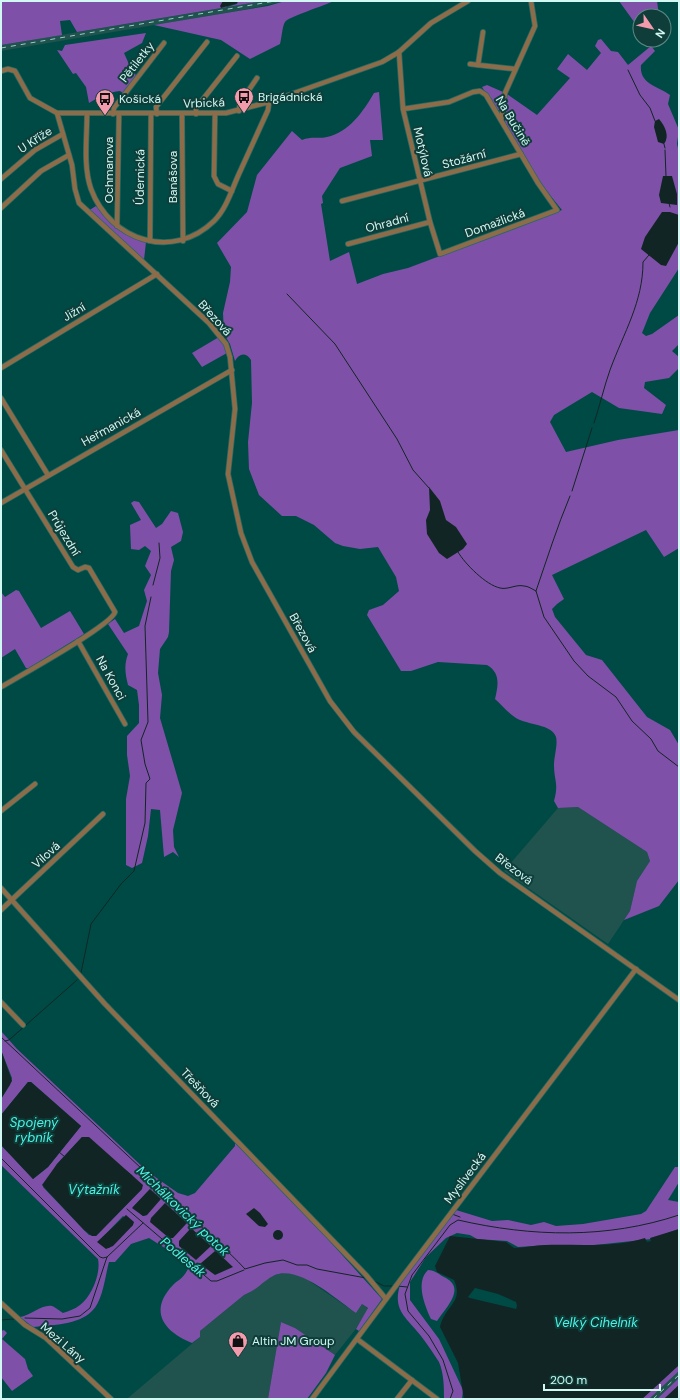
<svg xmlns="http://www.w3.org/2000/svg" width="680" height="1400" font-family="'DM Sans',sans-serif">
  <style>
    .built { fill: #20534e }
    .green { fill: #7f50a8; fill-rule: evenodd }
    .water { fill: #112624; fill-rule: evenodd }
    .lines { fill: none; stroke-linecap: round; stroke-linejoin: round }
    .stream { stroke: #112624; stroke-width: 1 }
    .street-casing { stroke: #266964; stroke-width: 6 }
    .street { stroke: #8d6c4a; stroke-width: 4.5 }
    .rail { stroke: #9cccc7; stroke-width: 1; stroke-dasharray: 5 5; stroke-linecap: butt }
    .labels { text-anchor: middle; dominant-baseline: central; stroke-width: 4; stroke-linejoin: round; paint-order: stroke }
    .street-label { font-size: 12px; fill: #d1f8f3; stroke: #0f3d39 }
    .poi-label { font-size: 12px; fill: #d1f8f3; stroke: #0f3d39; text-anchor: start }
    .water-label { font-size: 13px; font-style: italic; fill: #4bf4e6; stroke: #0f3d39 }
  </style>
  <rect width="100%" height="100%" fill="#004a45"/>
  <g class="built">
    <polygon points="264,1 285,1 243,10 1,51 1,45"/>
    <polygon points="578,807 647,852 650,861 637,881 630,911 608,944 504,871 558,808"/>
    <polygon points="288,1272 302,1276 356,1313 362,1304 368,1309 355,1330 335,1355 295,1328 281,1322 268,1399 128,1398 200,1337 200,1331 244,1295 249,1293 266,1279 278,1274"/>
    <polygon points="679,1371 679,1378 657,1399 649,1399"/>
  </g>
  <g class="green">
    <polygon points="1,1 223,1 222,2 227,7 237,4 236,1 264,1 77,32 70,20 60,21 62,35 1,45"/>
    <path d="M 285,1 L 334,1 C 326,5 288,17 285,22 C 282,27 282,37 280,44 L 250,59 L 221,40 L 154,25 L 268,6 Z"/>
    <polygon points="608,1 657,1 659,16 640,16 640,30 619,1 607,2"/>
    <path d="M 146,33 L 142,43 L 124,53 L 132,71 L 137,76 L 123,93 L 120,91 C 109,92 99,97 89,103 L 86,87 L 76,73 L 73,74 L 57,50 L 62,51 L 65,45 Z"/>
    <path d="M 601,39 L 611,51 L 618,52 L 628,65 L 651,46 L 647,40 L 660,40 L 652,47 L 655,51 L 641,65 C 639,84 658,86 670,95 L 668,104 L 679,130 L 677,144 L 679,152 L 679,268 L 650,313 L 642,333 L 646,336 L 652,334 L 679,315 L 679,344 L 672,351 L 679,357 L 679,368 L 669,378 L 645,382 L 644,388 L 666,405 L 662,414 L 619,408 L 592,392 L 554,415 L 550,422 L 566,452 L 618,440 L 679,430 L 679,548 L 664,557 L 646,530 L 552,575 L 564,599 L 557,604 L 552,609 L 555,617 L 586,655 L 602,660 L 647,717 L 670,730 L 679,745 L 679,880 L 659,906 L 624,920 L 630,911 L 637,881 L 650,861 L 647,852 L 578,807 L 558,808 L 554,801 C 559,783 554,781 554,765 C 554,757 558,744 556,737 C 552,724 527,725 516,718 C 508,713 502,705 495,699 C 498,686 501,673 487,665 L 438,662 L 411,671 L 401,671 L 367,615 L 369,610 L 383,605 L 399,591 L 396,577 L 378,547 L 360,549 L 343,546 L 335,543 L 314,525 L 296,516 L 282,516 L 259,495 L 249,469 L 248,442 L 252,403 L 251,360 C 246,352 239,353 235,361 L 230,344 L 224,334 L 223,313 L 230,282 L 231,267 L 217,243 L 247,212 L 257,175 L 292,131 L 302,140 C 311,136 319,139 327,137 C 349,132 363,112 374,93 L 379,92 L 383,140 L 370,140 L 372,156 L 340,168 L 322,196 L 323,203 L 321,204 L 330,261 L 349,252 L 357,284 L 383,274 L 408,268 L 562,210 L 541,184 L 505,123 L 507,94 L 537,115 L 570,78 L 557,69 L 568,54 L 587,70 L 601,53 L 595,46 L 598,40 Z"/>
    <polygon points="487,85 503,92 501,110 496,110 482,87"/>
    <path d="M 96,206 C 110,224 124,235 146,242 L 144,260 L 88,211 Z"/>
    <polygon points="219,337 224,343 227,353 202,367 192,353"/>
    <path d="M 134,501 L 139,502 L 156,528 L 162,524 L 171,511 L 178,513 L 183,532 L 181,541 L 171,547 L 174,560 L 171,571 L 169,632 L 168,637 L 160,649 L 158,673 L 162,695 L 160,718 L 182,793 L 173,830 L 174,847 L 179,857 L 173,852 L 164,857 L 160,810 L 151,809 L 148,836 L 142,863 L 132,868 L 126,865 L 126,799 L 130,776 L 127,755 L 127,736 L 139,723 L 139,705 L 137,690 L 128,685 C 125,673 124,665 128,654 L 108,624 L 115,619 L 124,633 L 139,626 L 147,601 L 144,590 L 151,575 L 145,566 L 151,551 L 145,546 L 139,550 L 131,549 L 130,525 L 141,520 L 131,503 Z"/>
    <polygon points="16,590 19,591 41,628 70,611 84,634 29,668 26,668 15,649 1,658 1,592 5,597"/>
    <path d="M 1,1031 L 17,1049 L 148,1172 L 178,1193 L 188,1196 L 195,1193 L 235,1146 L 235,1143 L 325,1236 L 382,1299 L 359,1331 L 356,1329 L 368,1308 L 362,1304 L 356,1313 C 337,1300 299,1265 275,1275 C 264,1280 256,1291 244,1295 L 200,1331 L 200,1337 L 192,1343 C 164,1332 148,1311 173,1285 C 180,1278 182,1280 188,1269 L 168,1250 L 149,1238 L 131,1244 L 115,1262 L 109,1262 C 105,1276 103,1301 92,1311 C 78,1325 52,1325 33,1327 L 20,1317 C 30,1316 42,1304 52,1306 C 55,1307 60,1311 63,1313 C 69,1311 75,1309 80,1305 C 92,1296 101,1273 98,1259 L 1,1165 L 1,1145 L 33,1179 L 48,1167 L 81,1126 L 31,1082 L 28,1082 L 1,1115 L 1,1099 L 10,1085 L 12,1078 L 1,1050 ZM 82,1137 L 132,1175 L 142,1189 L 96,1236 L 89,1235 L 84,1230 L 43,1187 L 57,1164 ZM 150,1189 L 147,1215 L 143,1216 L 133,1207 ZM 123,1216 L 133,1225 L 109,1248 L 98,1242 Z"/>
    <path d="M 675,1167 L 679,1167 L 679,1182 L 668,1200 L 679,1202 L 679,1229 L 651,1239 L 595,1245 L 550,1245 L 518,1247 L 507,1241 L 477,1239 L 470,1235 L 457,1233 L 446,1238 L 426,1257 L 410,1282 L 410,1300 L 439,1339 L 463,1390 L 462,1399 L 444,1399 C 444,1387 444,1374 439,1362 C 434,1354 427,1344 421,1336 C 406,1317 391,1310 401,1282 L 456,1210 L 492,1221 L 508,1220 L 531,1225 L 544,1222 L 556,1226 L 583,1224 L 641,1214 L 646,1211 Z"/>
    <path d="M 428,1270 C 433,1270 438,1273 442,1276 C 468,1287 447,1306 437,1321 L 431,1319 C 425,1306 415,1282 428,1270 Z"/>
    <polygon points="281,1322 295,1328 335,1355 326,1373 307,1399 268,1399"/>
    <polygon points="4,1330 7,1333 2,1339 25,1359 28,1369 33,1376 12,1391 1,1377 1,1331"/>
    <polygon points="679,1365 679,1371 649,1399 642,1399"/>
    <polygon points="679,1378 679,1385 664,1399 657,1399"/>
  </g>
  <g class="water">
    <polygon points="223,1 236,1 238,3 221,8 220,6"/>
    <path d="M 659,119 C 665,126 670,136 664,144 L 658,142 L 654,127 L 655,121 Z"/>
    <polygon points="663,176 672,176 677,194 677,205 661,203 659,195"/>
    <polygon points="662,212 670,212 679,215 679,242 666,266 661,265 641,249 645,237"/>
    <polygon points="429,487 440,501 446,520 456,527 467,544 463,549 447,559 439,553 427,534 426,520 430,510"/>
    <polygon points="1,1050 12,1081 1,1099"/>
    <polygon points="28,1082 31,1082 81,1126 48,1167 33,1179 1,1145 1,1115"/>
    <polygon points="82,1137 89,1137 143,1185 142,1189 96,1236 92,1236 84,1230 42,1185 57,1164"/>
    <polygon points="150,1189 161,1199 147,1215 143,1216 132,1208"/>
    <polygon points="165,1203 187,1223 173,1238 169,1238 150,1222 151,1218"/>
    <polygon points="254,1208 260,1213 268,1224 265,1227 259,1226 246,1214"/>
    <polygon points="126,1215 134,1222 133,1225 113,1246 106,1249 97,1242"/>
    <polygon points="191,1228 211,1246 196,1260 179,1246 179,1241"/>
    <path d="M 679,1229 L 679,1365 L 642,1399 L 464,1399 L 458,1363 L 440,1327 C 445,1305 464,1303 454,1280 L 437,1272 L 435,1266 L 450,1236 L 506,1242 L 514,1248 C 525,1248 535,1245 545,1245 C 577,1244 614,1248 645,1238 L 647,1242 L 651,1241 L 650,1238 ZM 475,1288 L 498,1294 L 516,1302 L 517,1306 L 516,1309 L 470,1298 L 468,1297 Z"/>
    <circle cx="278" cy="1235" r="5"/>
    <polygon points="215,1251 217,1252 233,1267 215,1275 200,1264"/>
    <polygon points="679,1385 679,1399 664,1399"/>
  </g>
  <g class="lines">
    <g class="stream">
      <polyline points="628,70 640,95 650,108 655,121"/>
      <polyline points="664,144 665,148"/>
      <polyline points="665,150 666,176"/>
      <polyline points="669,203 670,207"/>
      <polyline points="287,294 335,344 397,439 413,470 429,488"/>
      <path d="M 594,423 C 600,405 604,387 610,370 C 624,332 643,302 643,262 L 649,255"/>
      <polyline points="572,491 592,428"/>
      <path d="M 458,552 C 465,564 486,585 500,588 C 508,590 516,584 524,586 C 528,586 532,589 536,591 L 544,617 L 574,661 L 588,676 L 616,697 L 632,721 L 651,739 L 658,751 L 679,767"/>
      <polyline points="153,585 160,558 159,543"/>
      <path d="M 536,591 C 547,559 557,527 570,496"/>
      <polyline points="81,973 91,924 121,884 134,871 145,823 146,783 150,779 145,764 141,740 148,722 145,626 151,597"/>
      <path d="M 1,1037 L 189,1213 C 206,1234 227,1249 245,1269 L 265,1263 L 283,1260 L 297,1265 L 307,1265 L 317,1269 L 366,1278"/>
      <polyline points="5,1041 9,1040 77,980"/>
      <polyline points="59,1152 65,1157"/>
      <polyline points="1,1158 100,1257 103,1258 107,1257"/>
      <polyline points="127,1209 211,1281 217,1281 244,1270"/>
      <polyline points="452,1214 460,1217"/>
      <polyline points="372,1280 384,1286 394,1286"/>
      <polyline points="397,1286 407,1287"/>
      <polyline points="25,1318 62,1319 80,1316 90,1308 107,1257 143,1223"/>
      <polyline points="1,1320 14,1319"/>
      <path d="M 450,1399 L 453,1391 L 443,1360 L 429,1336 L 408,1311 L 405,1294 L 412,1275 L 450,1225 L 458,1220 C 532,1237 607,1239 679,1215"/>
    </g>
    <defs>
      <g id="street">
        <polyline points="483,32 478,65 515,69"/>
        <polyline points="399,52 403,109 430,222 440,254 557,210 538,183 486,95 480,91 473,92 449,102 403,109"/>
        <polyline points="470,64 478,65"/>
        <polyline points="1,71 8,69 15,71 30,98 57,113 226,113 269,102 382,62 399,52 431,23 468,1"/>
        <polyline points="239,111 240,103 257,78"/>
        <polyline points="57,113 72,165 75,189 79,203 209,323 226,344 230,357 235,409 228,474 241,533 252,562 330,701 354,732 475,851 500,873 679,1000"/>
        <polyline points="215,113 214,176 218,184 232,191"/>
        <path d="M 87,114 C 87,138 83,166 91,189 C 110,241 173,261 214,221 C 226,209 231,192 238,176 C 248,154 258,132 268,110 L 269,102"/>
        <polyline points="113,114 114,108 164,43"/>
        <polyline points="157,114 156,107 207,42"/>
        <polyline points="182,114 183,241"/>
        <polyline points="196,114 196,108 237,56"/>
        <polyline points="501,120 505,93 535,26 531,1"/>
        <polyline points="1,179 35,150 63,134"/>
        <polyline points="342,201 521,154"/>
        <polyline points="1,208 41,171 69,155"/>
        <polyline points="117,226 119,114"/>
        <polyline points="150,241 151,114"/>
        <polyline points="348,244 430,222"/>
        <polyline points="1,368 157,274"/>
        <polyline points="1,398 48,475"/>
        <path d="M 1,450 L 73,567 L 78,570 L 85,567 L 89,568 L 115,612 C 112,625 18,677 1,687"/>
        <polyline points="1,503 232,370"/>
        <polyline points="78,641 125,724"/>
        <polyline points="1,811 35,784"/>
        <polyline points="1,888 105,1004 366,1275 386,1299"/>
        <polyline points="1,910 103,814"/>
        <polyline points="1,1002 23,1025"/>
        <polyline points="1,1303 25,1325 46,1338 111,1399"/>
        <polyline points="357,1339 437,1399"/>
        <polyline points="312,1399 404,1275 636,969"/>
        <polyline points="397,1399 412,1380"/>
      </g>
    </defs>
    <use href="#street" class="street-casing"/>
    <use href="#street" class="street"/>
    <g class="rail">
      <polyline points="1,48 275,1"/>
      <polyline points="653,1399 679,1375"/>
    </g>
  </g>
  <defs>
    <symbol id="bus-pin" viewBox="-11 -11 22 30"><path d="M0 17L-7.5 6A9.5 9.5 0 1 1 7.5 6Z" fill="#f39aac" stroke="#0f3d39"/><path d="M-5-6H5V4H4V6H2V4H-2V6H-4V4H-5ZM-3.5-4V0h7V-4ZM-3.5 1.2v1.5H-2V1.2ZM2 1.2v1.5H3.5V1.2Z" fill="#111"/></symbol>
    <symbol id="shop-pin" viewBox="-11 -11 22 30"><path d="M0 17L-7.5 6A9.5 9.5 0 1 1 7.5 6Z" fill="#f39aac" stroke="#0f3d39"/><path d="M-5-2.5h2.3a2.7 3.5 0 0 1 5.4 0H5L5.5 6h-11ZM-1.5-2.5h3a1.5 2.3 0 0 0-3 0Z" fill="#111"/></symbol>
  </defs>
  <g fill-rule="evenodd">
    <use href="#bus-pin" x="233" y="86" width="22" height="30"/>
    <use href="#bus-pin" x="94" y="88" width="22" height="30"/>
    <use href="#shop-pin" x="227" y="1330" width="22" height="30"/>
  </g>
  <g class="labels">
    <g class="street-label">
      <text transform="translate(137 62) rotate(-52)">Pětiletky</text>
      <text transform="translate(204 103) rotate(-2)">Vrbická</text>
      <text transform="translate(513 121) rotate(59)">Na Bučině</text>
      <text transform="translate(35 140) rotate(-33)">U Kříže</text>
      <text transform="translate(423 152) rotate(77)">Motýlová</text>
      <text transform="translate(464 159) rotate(-15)">Stožární</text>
      <text transform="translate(109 170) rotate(-90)">Ochmanova</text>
      <text transform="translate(140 177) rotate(-89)">Údernická</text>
      <text transform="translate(173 177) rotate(-90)">Banášova</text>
      <text transform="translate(387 223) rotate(-15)">Ohradní</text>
      <text transform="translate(495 223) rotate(-20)">Domažlická</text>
      <text transform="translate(74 312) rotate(-31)">Jižní</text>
      <text transform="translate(215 318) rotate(48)">Březová</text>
      <text transform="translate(111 427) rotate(-29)">Heřmanická</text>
      <text transform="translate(64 533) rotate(59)">Průjezdní</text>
      <text transform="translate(303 633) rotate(61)">Březová</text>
      <text transform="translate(111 678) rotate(61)">Na Konci</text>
      <text transform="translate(46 855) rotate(-42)">Vilová</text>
      <text transform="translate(514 869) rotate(37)">Březová</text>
      <text transform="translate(200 1088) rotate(46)">Třešňová</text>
      <text transform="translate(465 1178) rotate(-53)">Myslivecká</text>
      <text transform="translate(63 1343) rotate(41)">Mezi Lány</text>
    </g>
    <g class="poi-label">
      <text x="258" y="97">Brigádnická</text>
      <text x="119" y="99">Košická</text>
      <text x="252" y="1341">Altin JM Group</text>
    </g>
    <g class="water-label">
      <text x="34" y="1122">Spojený<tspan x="34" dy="15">rybník</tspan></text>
      <text x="94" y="1189">Výtažník</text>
      <text transform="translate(183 1211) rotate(44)">Michálkovický potok</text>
      <text transform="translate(183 1257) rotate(40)">Podlesák</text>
      <text x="596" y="1322">Velký Cihelník</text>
    </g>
  </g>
  <rect width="680" height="1400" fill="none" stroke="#d1f8f3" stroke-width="4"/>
  <g transform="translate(652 28) rotate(124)"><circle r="19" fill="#0f3d39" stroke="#5d8883"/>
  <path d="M0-3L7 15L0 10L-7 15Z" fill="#f39aac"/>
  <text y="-6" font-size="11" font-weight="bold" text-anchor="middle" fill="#d1f8f3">N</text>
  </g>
  <path d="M544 1384v6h116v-6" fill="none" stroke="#d1f8f3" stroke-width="2"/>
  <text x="550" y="1384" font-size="12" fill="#d1f8f3" stroke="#0f3d39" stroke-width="3" paint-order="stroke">200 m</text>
</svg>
